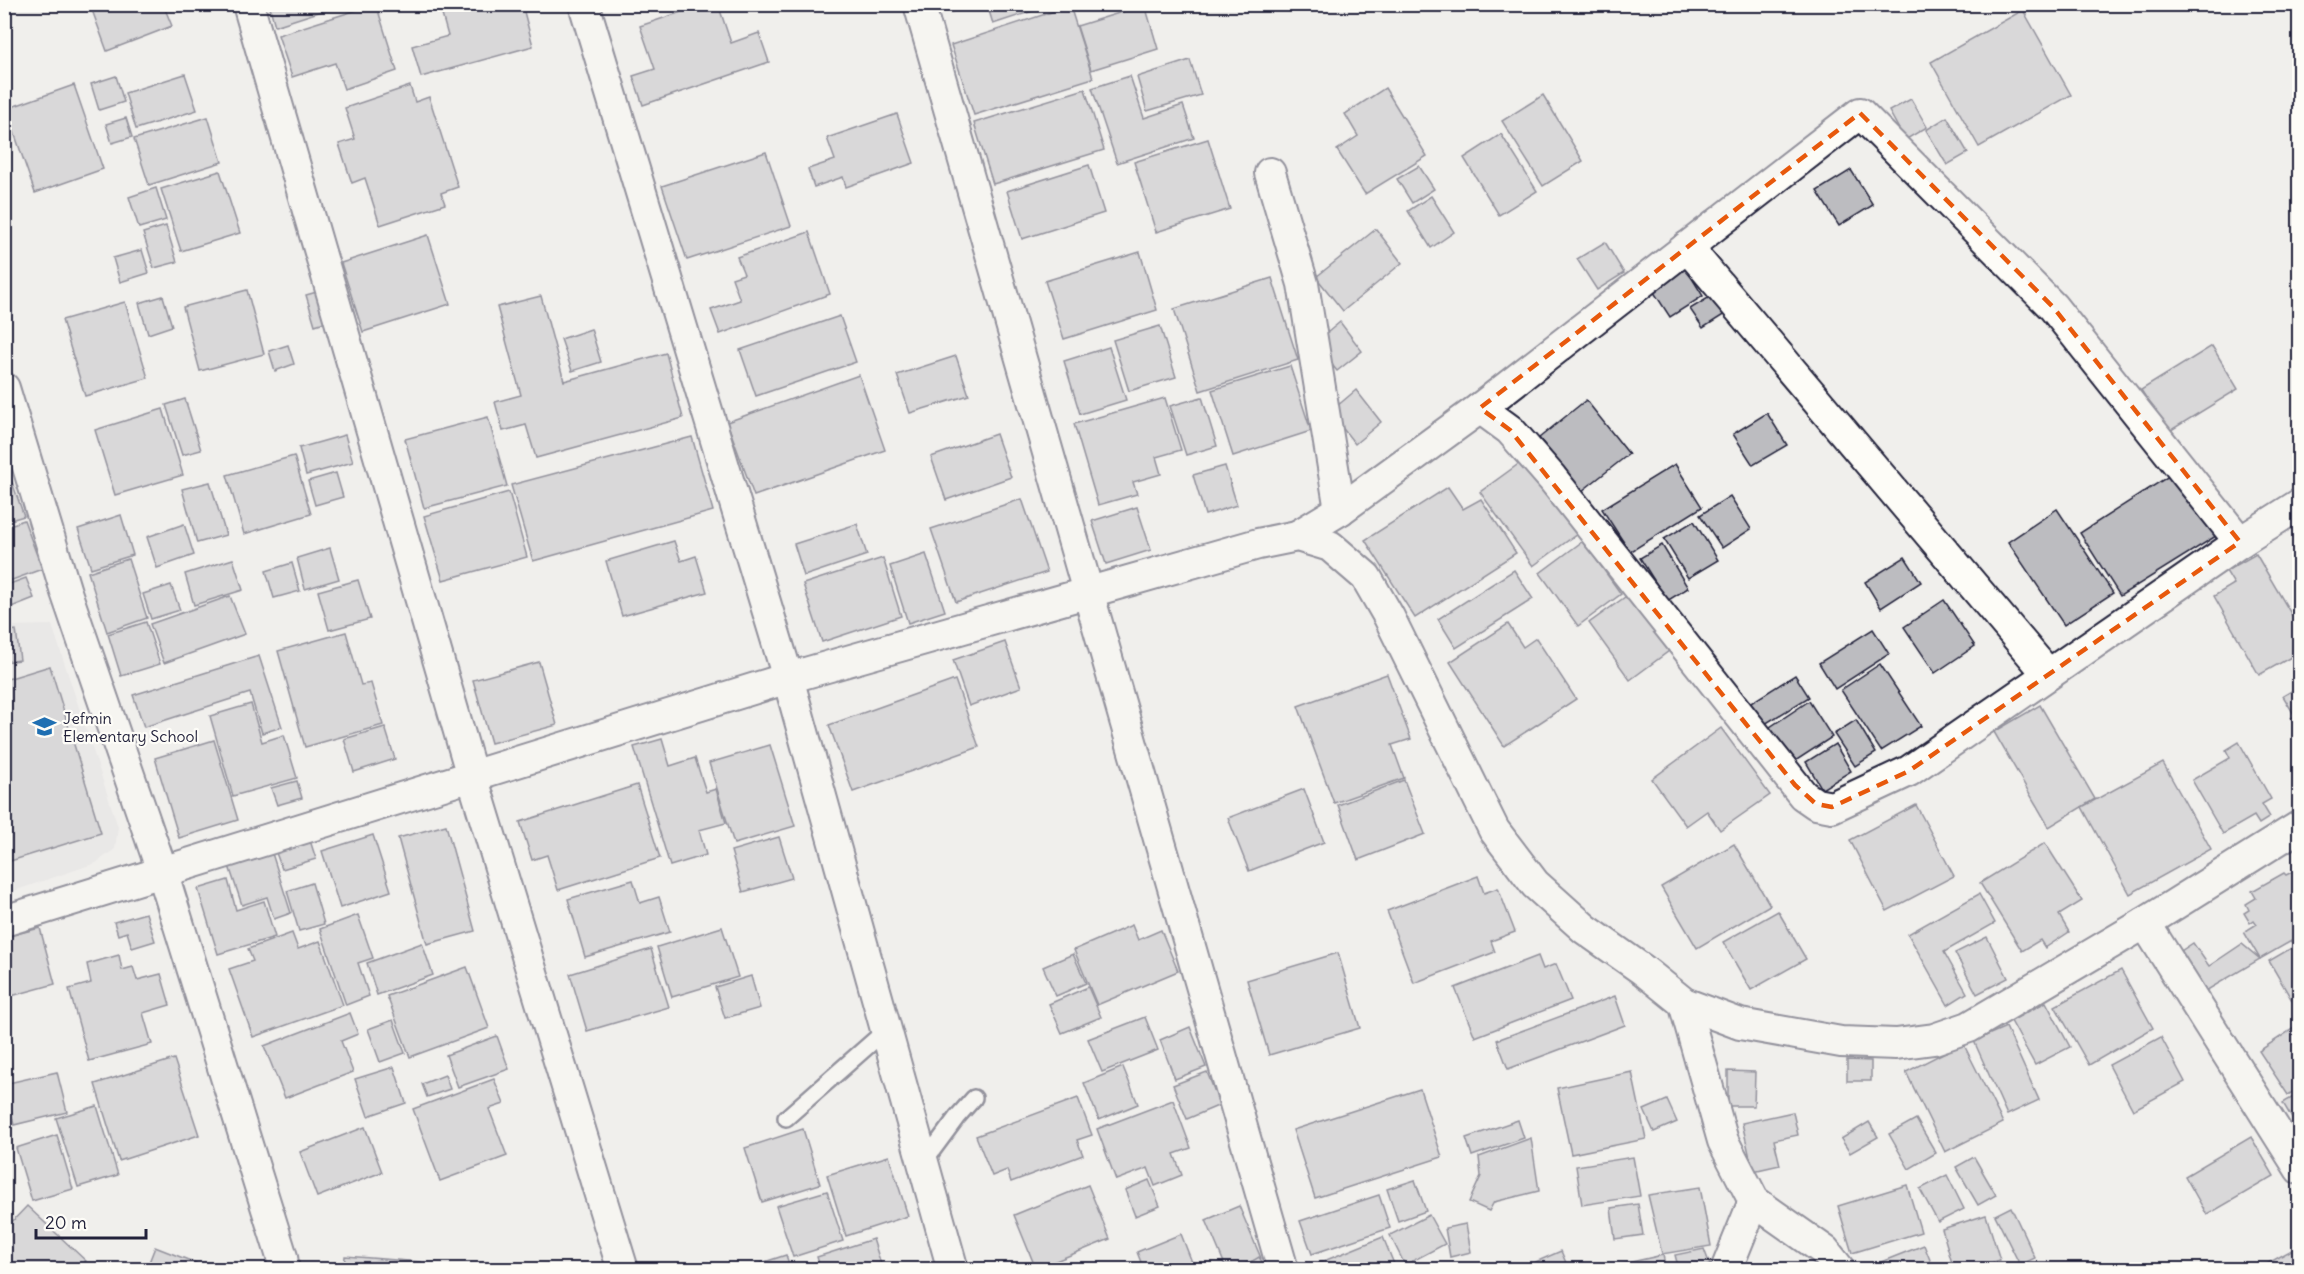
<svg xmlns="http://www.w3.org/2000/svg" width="2304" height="1274" font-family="Delius,sans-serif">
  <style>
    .built { fill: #e0e0df }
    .building { fill: #bcbcc0; stroke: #22223b; stroke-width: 1.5 }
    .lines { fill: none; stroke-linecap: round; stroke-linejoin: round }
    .service-casing { stroke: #22223b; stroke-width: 20 }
    .minor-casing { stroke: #22223b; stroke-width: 34 }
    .service { stroke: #fdfcf7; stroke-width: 15 }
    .minor { stroke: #fdfcf7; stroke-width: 30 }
    .marked { fill: none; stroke: #e8590c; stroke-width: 4.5; stroke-dasharray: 12 8; stroke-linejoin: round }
    .labels { text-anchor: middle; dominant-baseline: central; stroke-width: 4.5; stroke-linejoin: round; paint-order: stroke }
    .poi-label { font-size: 16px; fill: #22223b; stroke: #fdfcf7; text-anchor: start }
  </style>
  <rect width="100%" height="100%" fill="#f0efec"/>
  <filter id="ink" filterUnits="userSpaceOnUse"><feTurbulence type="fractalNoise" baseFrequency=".0167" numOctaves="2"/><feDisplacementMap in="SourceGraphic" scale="12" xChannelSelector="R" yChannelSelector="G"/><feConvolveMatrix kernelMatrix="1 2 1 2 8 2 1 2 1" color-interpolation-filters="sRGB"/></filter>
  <g filter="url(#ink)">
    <polygon class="built" points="52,625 118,827 115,849 96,863 5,894 4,626"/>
    <g class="building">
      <polygon points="106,4 163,4 172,26 107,51 92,10"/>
      <polygon points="269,4 323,4 325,10 275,26"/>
      <polygon points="376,4 397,71 344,89 335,63 292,77 278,35"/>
      <polygon points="439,4 522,4 533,46 421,77 412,46 448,36"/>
      <polygon points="705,4 718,4 731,43 759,33 769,62 643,105 633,76 655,69 640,26"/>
      <polygon points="949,4 977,4 951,12"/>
      <polygon points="987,4 1054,4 993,24"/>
      <polygon points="1145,5 1158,49 1091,70 1077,26"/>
      <polygon points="1070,6 1093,78 974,115 951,45"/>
      <polygon points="2023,10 2071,95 1979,147 1931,62"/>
      <polygon points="1190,60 1201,95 1147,111 1137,77"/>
      <polygon points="185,74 197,110 136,129 125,93"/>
      <polygon points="116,76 124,102 99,110 91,84"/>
      <polygon points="1130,76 1144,118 1183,105 1194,138 1117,163 1092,88"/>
      <polygon points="74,85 103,169 35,193 6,109"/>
      <polygon points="410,86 415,102 429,97 458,187 441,193 445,204 380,225 365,178 352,183 339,144 355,139 345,108"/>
      <polygon points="1385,88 1427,156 1365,194 1337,150 1358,136 1345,114"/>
      <polygon points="1085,89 1104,150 993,184 974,123"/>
      <polygon points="1543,95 1583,161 1543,186 1502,121"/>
      <polygon points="1911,99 1927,127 1905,140 1889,111"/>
      <polygon points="897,114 914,163 846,187 843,177 814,187 808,169 835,160 827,138"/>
      <polygon points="208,117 222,162 149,185 134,139"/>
      <polygon points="1947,117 1968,153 1947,165 1926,130"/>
      <polygon points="126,118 132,137 112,143 106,124"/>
      <polygon points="1501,134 1537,191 1499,215 1464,158"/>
      <polygon points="1208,139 1230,209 1156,232 1134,162"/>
      <polygon points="766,152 791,226 687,260 662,186"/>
      <polygon points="1089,165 1104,213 1022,239 1007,191"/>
      <polygon points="1419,166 1434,189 1412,203 1397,179"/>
      <polygon points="1851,170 1873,205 1839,226 1817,191"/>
      <polygon points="220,171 240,233 181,251 161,189"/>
      <polygon points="156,188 166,220 139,228 129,197"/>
      <polygon points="1431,196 1454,232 1431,248 1408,211"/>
      <polygon points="166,226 177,262 154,268 143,233"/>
      <polygon points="1376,229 1402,263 1343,311 1316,277"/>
      <polygon points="809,232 830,294 720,334 711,310 740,300 732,278 744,274 737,257"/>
      <polygon points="428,235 450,304 363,332 341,263"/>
      <polygon points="1605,242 1624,273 1597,290 1577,259"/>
      <polygon points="142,250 149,273 120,282 113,258"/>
      <polygon points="1140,252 1157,310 1064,339 1045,281"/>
      <polygon points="1682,262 1703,296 1670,317 1648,283"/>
      <polygon points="1272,278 1298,360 1200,391 1174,309"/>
      <polygon points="247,290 264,354 200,371 183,307"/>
      <polygon points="324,290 334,319 315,325 306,295"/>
      <polygon points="1713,295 1725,314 1703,328 1690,309"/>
      <polygon points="163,296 172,326 148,334 139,303"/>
      <polygon points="541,296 564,381 666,353 683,418 536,458 526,425 503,431 495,402 521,395 497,307"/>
      <polygon points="125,302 148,378 85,396 62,320"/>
      <polygon points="840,316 856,362 756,396 740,350"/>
      <polygon points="1340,322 1362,351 1337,371 1315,343"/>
      <polygon points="1160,326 1176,377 1129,391 1113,340"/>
      <polygon points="591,329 601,362 572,371 561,339"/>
      <polygon points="288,345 294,364 275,371 269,351"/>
      <polygon points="2212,346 2238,389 2168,432 2141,390"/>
      <polygon points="1109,347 1126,400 1080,414 1064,361"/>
      <polygon points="956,356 969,395 910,413 897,375"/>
      <polygon points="1290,366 1311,431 1233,456 1212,390"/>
      <polygon points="859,375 885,450 754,496 727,422"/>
      <polygon points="1356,390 1381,422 1355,444 1330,412"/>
      <polygon points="1202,397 1217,446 1186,455 1170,406"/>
      <polygon points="1165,398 1181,450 1156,457 1161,474 1133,482 1137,494 1098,505 1074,424"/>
      <polygon points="185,399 201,450 182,455 166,405"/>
      <polygon points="1586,400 1629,454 1582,491 1539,438"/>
      <polygon points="163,409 183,475 115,495 95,430"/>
      <polygon points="1767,413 1787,445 1753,465 1733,434"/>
      <polygon points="488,417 507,486 424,508 405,439"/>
      <polygon points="996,434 1011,477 946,500 931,457"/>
      <polygon points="345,435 353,462 306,475 299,448"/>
      <polygon points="692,437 713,511 533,561 511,485"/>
      <polygon points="294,456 311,514 244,534 227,475"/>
      <polygon points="1524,460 1577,534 1533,566 1480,492"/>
      <polygon points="1675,464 1702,507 1630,552 1602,509"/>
      <polygon points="1225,466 1237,505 1205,515 1193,475"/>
      <polygon points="4,468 7,468 24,516 4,522"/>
      <polygon points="2175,472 2216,536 2120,596 2080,533"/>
      <polygon points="336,473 343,497 315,505 308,481"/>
      <polygon points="210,482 226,535 197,543 182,489"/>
      <polygon points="1448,487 1463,509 1481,499 1516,553 1415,618 1365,540"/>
      <polygon points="509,492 527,557 443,580 424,516"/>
      <polygon points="1730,496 1751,529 1722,548 1700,515"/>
      <polygon points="1022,499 1047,572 956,602 931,529"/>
      <polygon points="1137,507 1151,550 1106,564 1092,521"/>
      <polygon points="2057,509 2113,593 2064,625 2008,542"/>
      <polygon points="121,515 133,555 91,568 78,529"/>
      <polygon points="24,520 42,569 4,583 4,527"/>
      <polygon points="1694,521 1718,560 1688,578 1664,539"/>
      <polygon points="184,524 194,555 157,568 147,537"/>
      <polygon points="857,524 867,555 804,576 794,544"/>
      <polygon points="674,541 681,561 696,556 707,592 622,616 606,561"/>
      <polygon points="1583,541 1621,594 1578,626 1540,573"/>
      <polygon points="1662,545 1688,588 1667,601 1640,558"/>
      <polygon points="330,548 339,579 305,589 297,558"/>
      <polygon points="926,554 945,611 908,623 890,566"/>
      <polygon points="2256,554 2300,629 2300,652 2259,675 2214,596 2234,584 2226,571"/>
      <polygon points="1905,557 1921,582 1881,608 1865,582"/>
      <polygon points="883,558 901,616 822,642 803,584"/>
      <polygon points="128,559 147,618 107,632 88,572"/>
      <polygon points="233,559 243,590 194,605 185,574"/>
      <polygon points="292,563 300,591 274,598 266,571"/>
      <polygon points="1514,570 1533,599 1456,648 1438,619"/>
      <polygon points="26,578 34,598 4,610 4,586"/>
      <polygon points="358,580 370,619 329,630 318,591"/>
      <polygon points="171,585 180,610 151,619 143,594"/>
      <polygon points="1632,592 1673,648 1630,680 1589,623"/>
      <polygon points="230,596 245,634 164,663 150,624"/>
      <polygon points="1944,600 1975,646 1935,673 1904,627"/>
      <polygon points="146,622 160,664 121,676 108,634"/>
      <polygon points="1508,624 1523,647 1536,638 1576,699 1504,746 1450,662"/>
      <polygon points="1873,629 1889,654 1835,689 1819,663"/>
      <polygon points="16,630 20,660 4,662 4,632"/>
      <polygon points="346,632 361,685 371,683 383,725 305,747 278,651"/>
      <polygon points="1005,642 1021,687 969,706 953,660"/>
      <polygon points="259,656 282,727 262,733 250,693 144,727 133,695"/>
      <polygon points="539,662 557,725 491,743 473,680"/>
      <polygon points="1880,664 1921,726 1881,751 1841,690"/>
      <polygon points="50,666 101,833 4,863 4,680"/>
      <polygon points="1387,674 1411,739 1392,745 1404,778 1334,803 1298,706"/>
      <polygon points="1795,675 1809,697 1760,727 1746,706"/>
      <polygon points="955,680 979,747 853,792 829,725"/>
      <polygon points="2300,686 2300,733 2291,718 2295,716 2283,696"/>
      <polygon points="1809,701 1832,737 1786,767 1764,731"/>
      <polygon points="251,704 262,742 284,735 297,778 233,796 210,716"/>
      <polygon points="2040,705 2095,799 2049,827 1994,732"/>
      <polygon points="1856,720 1876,753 1855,766 1834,734"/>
      <polygon points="385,727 395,759 354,772 344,739"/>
      <polygon points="1721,728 1770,795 1720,830 1707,811 1686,826 1652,779"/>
      <polygon points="662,739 670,766 695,758 706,792 716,789 726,823 699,830 706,855 670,866 634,747"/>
      <polygon points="214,740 238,820 179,838 155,758"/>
      <polygon points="2239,742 2271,799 2262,804 2270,817 2259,824 2254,816 2223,834 2192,780 2230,758 2226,750"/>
      <polygon points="1835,744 1851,771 1822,789 1806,762"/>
      <polygon points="770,745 795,826 734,844 709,763"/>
      <polygon points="2163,763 2211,849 2130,894 2082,807"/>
      <polygon points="1404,780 1425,834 1358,860 1338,805"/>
      <polygon points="297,781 302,798 277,805 271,788"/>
      <polygon points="637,785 660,858 558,890 547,855 532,860 520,822"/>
      <polygon points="1304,789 1324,842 1249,871 1228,818"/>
      <polygon points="1916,805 1954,876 1887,911 1850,840"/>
      <polygon points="446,825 475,931 427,944 398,838"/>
      <polygon points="307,831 316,859 282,869 272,842"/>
      <polygon points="373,835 391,891 340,908 322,851"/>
      <polygon points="779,837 792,878 743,892 731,851"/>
      <polygon points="2045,843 2082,901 2059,915 2069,932 2045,948 2040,940 2022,951 1980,883"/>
      <polygon points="1734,844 1770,905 1697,948 1661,887"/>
      <polygon points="270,847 291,913 274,919 267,897 242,905 227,860"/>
      <polygon points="2300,868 2300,936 2260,959 2244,932 2257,924 2254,920 2250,923 2244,913 2249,910 2246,904 2256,898 2252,891 2284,873 2286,875"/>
      <polygon points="1478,876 1484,893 1498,888 1515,932 1491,941 1495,952 1414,983 1387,911"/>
      <polygon points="228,880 236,910 264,901 275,937 218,954 198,889"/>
      <polygon points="633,880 640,903 659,897 670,932 585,957 568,899"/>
      <polygon points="312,883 324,924 299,931 287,891"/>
      <polygon points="1979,894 1995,923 1944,952 1967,993 1948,1005 1908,934"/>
      <polygon points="1778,911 1806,959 1751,990 1723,942"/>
      <polygon points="146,913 155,941 132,948 127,932 118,935 114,922"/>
      <polygon points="358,915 373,958 358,963 369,996 346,1005 320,929"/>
      <polygon points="1132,925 1138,940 1161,930 1178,971 1097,1005 1074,950"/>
      <polygon points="722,927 738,977 672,997 657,947"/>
      <polygon points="40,928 55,984 4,998 4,937"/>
      <polygon points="292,933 298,949 320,941 343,1005 253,1037 229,969 253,961 248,949"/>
      <polygon points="1987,937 2008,978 1977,994 1955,953"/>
      <polygon points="422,943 433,975 377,995 367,963"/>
      <polygon points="2193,943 2209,966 2242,944 2260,959 2204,992 2178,953"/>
      <polygon points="2300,943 2300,1014 2269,961"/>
      <polygon points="651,949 669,1007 587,1031 570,974"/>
      <polygon points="1338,953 1360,1028 1269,1055 1247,980"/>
      <polygon points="1073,954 1086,983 1056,996 1043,967"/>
      <polygon points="119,955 122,970 133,967 137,980 161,974 170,1005 143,1013 152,1044 89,1061 69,989 91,983 87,964"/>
      <polygon points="1538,956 1543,969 1556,964 1571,1000 1475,1037 1455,988"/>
      <polygon points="467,967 489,1028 410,1057 387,996"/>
      <polygon points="2121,970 2153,1028 2089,1065 2055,1006"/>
      <polygon points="751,976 760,1008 725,1018 715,987"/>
      <polygon points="1088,987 1101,1017 1062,1033 1049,1004"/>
      <polygon points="1615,996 1625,1025 1508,1069 1497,1040"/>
      <polygon points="2046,1002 2070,1047 2035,1065 2011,1021"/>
      <polygon points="350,1013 358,1034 341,1041 353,1072 285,1098 264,1046"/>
      <polygon points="1145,1017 1158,1050 1102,1072 1088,1039"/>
      <polygon points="393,1020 405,1053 380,1062 368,1029"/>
      <polygon points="2300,1024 2300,1087 2288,1095 2259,1051"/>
      <polygon points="1190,1027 1206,1067 1175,1079 1160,1040"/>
      <polygon points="2006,1027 2039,1100 2007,1115 1974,1041"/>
      <polygon points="497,1036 509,1069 458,1087 446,1055"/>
      <polygon points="2161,1037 2185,1082 2133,1110 2109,1065"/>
      <polygon points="1963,1043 2003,1123 1945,1152 1906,1072"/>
      <polygon points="174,1059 199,1135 119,1161 95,1084"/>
      <polygon points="1847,1060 1871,1061 1871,1081 1847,1081"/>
      <polygon points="394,1067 406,1103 368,1116 355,1079"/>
      <polygon points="1123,1067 1138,1104 1099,1120 1084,1083"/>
      <polygon points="1728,1071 1755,1072 1754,1106 1728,1106"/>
      <polygon points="57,1072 67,1112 14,1125 4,1084"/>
      <polygon points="1207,1072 1220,1105 1187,1119 1173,1085"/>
      <polygon points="1632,1072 1646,1139 1571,1154 1557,1088"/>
      <polygon points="445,1075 450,1089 427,1097 422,1084"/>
      <polygon points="494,1079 504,1104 489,1109 507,1156 440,1181 413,1109"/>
      <polygon points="1420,1089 1442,1157 1315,1198 1293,1130"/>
      <polygon points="2300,1093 2300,1132 2283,1103"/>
      <polygon points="1078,1098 1092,1135 1077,1140 1083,1155 1011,1182 1007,1170 992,1176 976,1136"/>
      <polygon points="1173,1100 1191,1148 1174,1154 1182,1175 1155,1186 1148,1168 1116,1180 1097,1129"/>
      <polygon points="1667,1100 1677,1122 1654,1132 1644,1110"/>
      <polygon points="97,1106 118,1175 78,1187 56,1118"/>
      <polygon points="1793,1112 1798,1135 1774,1140 1780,1165 1753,1171 1742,1123"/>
      <polygon points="1916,1119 1936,1153 1909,1169 1889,1134"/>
      <polygon points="1518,1120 1524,1138 1472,1156 1466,1138"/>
      <polygon points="1869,1122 1878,1137 1850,1153 1841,1139"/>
      <polygon points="365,1127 382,1172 317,1197 300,1152"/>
      <polygon points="803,1129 820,1184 762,1202 745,1148"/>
      <polygon points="57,1135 73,1189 32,1201 16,1148"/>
      <polygon points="2251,1137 2274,1176 2207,1215 2185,1176"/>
      <polygon points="1531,1138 1539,1191 1494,1202 1489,1211 1469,1202 1481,1176 1479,1157"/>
      <polygon points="889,1156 908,1216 846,1236 827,1175"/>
      <polygon points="1633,1157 1640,1196 1582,1205 1576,1166"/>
      <polygon points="1974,1157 1996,1195 1978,1205 1956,1167"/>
      <polygon points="1947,1175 1964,1209 1938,1222 1920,1189"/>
      <polygon points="1149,1180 1160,1206 1135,1216 1125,1190"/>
      <polygon points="1415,1180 1426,1211 1398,1221 1387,1189"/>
      <polygon points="1088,1185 1110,1239 1036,1269 1014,1215"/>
      <polygon points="1907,1185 1921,1232 1852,1253 1838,1206"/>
      <polygon points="1700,1187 1711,1246 1662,1254 1648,1195"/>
      <polygon points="827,1191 843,1241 793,1257 776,1206"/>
      <polygon points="1379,1195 1390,1228 1312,1254 1300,1221"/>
      <polygon points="1638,1204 1643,1235 1615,1239 1611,1208"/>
      <polygon points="27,1206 86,1261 79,1270 4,1270 4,1230"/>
      <polygon points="1239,1206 1261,1258 1227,1270 1206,1220"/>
      <polygon points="2011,1207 2035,1258 2020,1265 1995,1215"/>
      <polygon points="1429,1215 1445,1244 1405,1265 1390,1235"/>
      <polygon points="1986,1215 2000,1260 1968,1270 1954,1270 1942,1229"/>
      <polygon points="1466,1224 1471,1252 1450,1257 1445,1228"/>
      <polygon points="1181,1234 1195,1270 1144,1270 1137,1252"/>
      <polygon points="1383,1237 1396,1269 1321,1270 1319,1263"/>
      <polygon points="873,1239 883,1270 821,1270 817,1257"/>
      <polygon points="1924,1245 1934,1270 1878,1270 1876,1264"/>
      <polygon points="2299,1246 2300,1270 2256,1270"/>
      <polygon points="155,1247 196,1263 194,1270 146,1270"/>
      <polygon points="1704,1249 1710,1265 1689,1270 1679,1270 1675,1255"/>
      <polygon points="1561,1251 1569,1270 1517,1270"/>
      <polygon points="786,1255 791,1270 740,1270"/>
      <polygon points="1663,1255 1666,1270 1610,1270 1609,1267"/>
      <polygon points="345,1256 421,1262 420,1270 344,1270"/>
      <polygon points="1259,1257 1267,1270 1238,1270"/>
    </g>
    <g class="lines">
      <defs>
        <g id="service">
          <polyline points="786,1118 886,1030"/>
          <polyline points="923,1163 957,1117 974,1098"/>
        </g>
        <g id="minor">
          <polyline points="248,4 472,776 623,1270"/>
          <polyline points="584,4 788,678 953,1270"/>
          <polyline points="919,4 1283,1270"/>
          <polyline points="1270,173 1303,284 1340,510"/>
          <polyline points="1687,247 2048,674"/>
          <polyline points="4,388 66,592 162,871 282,1257 284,1270"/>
          <polyline points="1480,408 1510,430 1552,478 1803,795 1816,804 1832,807 1909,771 2240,542 2300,504"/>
          <polyline points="1297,536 1340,510 1480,408 1860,113 2053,307 2240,542"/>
          <polyline points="4,921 788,678 1258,544 1297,536 1330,546 1366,577 1389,617 1494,830 1535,884 1585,929 1643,970 1684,1003 1740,1024 1841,1042 1896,1044 1934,1039 1969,1027 2145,923 2300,826"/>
          <polyline points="2145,923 2300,1169"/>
          <polyline points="1684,1003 1723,1141 1754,1201 1825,1251 1840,1270"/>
          <polyline points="1726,1270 1754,1201"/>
        </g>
      </defs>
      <use href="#service" class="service-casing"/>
      <use href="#minor" class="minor-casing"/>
      <use href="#service" class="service"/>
      <use href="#minor" class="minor"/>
    </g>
  </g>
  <path d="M0 0H2304V1274H0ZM 1860,113 L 2053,307 L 2240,542 L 1909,771 L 1832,807 L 1816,804 L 1795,785 L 1510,430 L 1480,408 Z" fill="#f0efec" fill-opacity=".55" fill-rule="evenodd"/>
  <path class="marked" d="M 1860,113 L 2053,307 L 2240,542 L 1909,771 L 1832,807 L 1816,804 L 1795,785 L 1510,430 L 1480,408 Z"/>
  <defs>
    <symbol id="school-bare" viewBox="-9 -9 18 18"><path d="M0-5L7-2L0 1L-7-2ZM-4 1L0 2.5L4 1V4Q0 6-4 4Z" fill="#1f6fb2" stroke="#fdfcf7" stroke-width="2.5" paint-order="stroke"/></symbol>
  </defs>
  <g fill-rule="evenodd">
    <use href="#school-bare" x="28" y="710" width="33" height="33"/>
  </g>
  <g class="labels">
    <g class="poi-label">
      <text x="63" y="718">Jefmin<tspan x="63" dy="18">Elementary School</tspan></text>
    </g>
  </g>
  <rect width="2304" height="1274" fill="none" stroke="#fdfcf7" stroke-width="24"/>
  <rect x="12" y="12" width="2280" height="1250" fill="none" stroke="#22223b" stroke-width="2" filter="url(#ink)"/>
  <path d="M36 1229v9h110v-9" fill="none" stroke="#22223b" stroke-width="3"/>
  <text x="45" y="1229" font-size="18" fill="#22223b" stroke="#fdfcf7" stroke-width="4.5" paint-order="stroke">20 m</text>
</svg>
